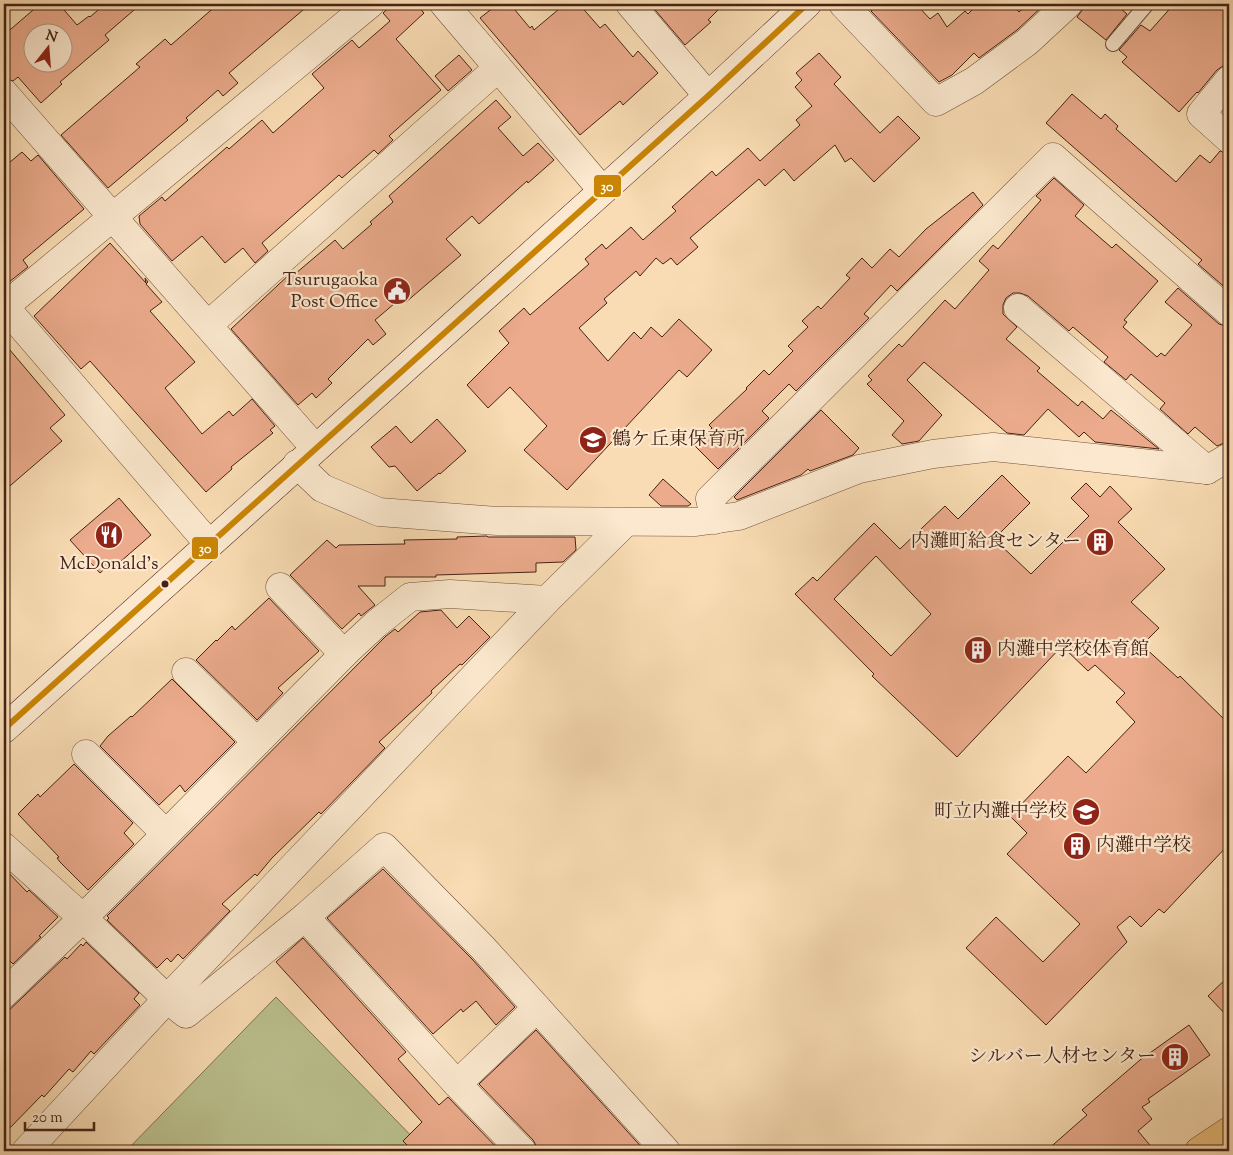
<svg xmlns="http://www.w3.org/2000/svg" width="1233" height="1155" font-family="'Sorts Mill Goudy','Noto Serif JP',serif">
  <style>
    .green { fill: #bbc18e; stroke: #807252 }
    .building { fill: #ebab8c; stroke: #452215; fill-rule: evenodd }
    .lines { fill: none; stroke-linecap: round; stroke-linejoin: round }
    .lane-casing { stroke: #72503c; stroke-width: 16 }
    .street-casing { stroke: #72503c; stroke-width: 29 }
    .secondary-casing { stroke: #452215; stroke-width: 29 }
    .primary-casing { stroke: #452215; stroke-width: 29 }
    .lane { stroke: #fbe8ce; stroke-width: 14 }
    .street { stroke: #fbe8ce; stroke-width: 28 }
    .secondary { stroke: #fbe8ce; stroke-width: 28 }
    .primary { stroke: #ecbe7a; stroke-width: 28 }
    .bus-1-casing { stroke: #fbe8ce; stroke-width: 10 }
    .bus-1 { stroke: #ca8505; stroke-width: 6 }
    .bus-dot { fill: #452215; stroke: #fbe8ce; stroke-width: 2 }
    .labels { text-anchor: middle; dominant-baseline: central; stroke-width: 4.5; stroke-linejoin: round; paint-order: stroke }
    .poi-label { font-size: 19px; fill: #452215; stroke: #fbe8ce; text-anchor: end }
    .line-badge { stroke: #fbe8ce; stroke-width: 2 }
    .badge-label { font-size: 14px; text-anchor: middle; font-weight: bold; fill: #fff }
  </style>
  <rect width="100%" height="100%" fill="#f9dcb3"/>
  <filter id="stains"><feTurbulence type="fractalNoise" baseFrequency=".004" numOctaves="4"/><feColorMatrix values="0 0 0 0 .2 0 0 0 0 .09 0 0 0 0 .02 0 0 0 .5 -.17"/></filter>
  <radialGradient id="worn" r=".72"><stop offset=".6" stop-color="#630" stop-opacity="0"/><stop offset="1" stop-color="#630" stop-opacity=".3"/></radialGradient>
  <polygon class="green" points="276,997 426,1151 126,1151"/>
  <g class="building">
    <path d="M 40,4 L 59,4 L 77,25 L 89,16 L 90,17 L 105,4 L 141,4 L 105,35 L 109,40 L 60,82 L 62,84 L 41,103 L 18,77 L 13,81 L 4,78 L 4,35 ZM 32,32 L 62,32 L 62,62 L 32,62 Z"/>
    <polygon points="218,4 310,4 229,73 238,83 223,96 218,90 186,118 188,120 108,188 61,135 140,67 136,64 165,39 171,45"/>
    <polygon points="393,4 416,4 424,13 396,39 441,90 389,136 393,140 378,154 374,150 342,178 339,175 262,243 268,251 255,263 243,248 225,263 202,236 172,261 140,224 139,216 162,197 165,201 227,147 229,149 262,120 273,133 324,88 312,74 352,40 359,48 390,21 383,13"/>
    <polygon points="498,4 510,4 530,28 532,26 534,30 565,4 579,4 600,28 605,24 633,57 638,51 658,73 623,105 620,101 580,135 480,18"/>
    <polygon points="650,4 724,4 708,20 711,22 685,45"/>
    <polygon points="879,4 916,4 930,19 938,13 947,27 965,11 968,14 978,4 1011,4 1019,12 1028,4 1045,4 1017,30 979,58 974,53 952,75 939,82 871,11"/>
    <polygon points="1083,4 1115,4 1127,14 1106,40 1077,17 1083,9"/>
    <polygon points="1174,4 1221,4 1229,11 1229,65 1223,66 1217,70 1198,93 1197,92 1179,112 1122,62 1127,57 1119,50 1141,25 1150,31"/>
    <polygon points="819,53 841,77 834,84 880,133 898,116 920,138 874,182 851,158 845,162 835,145 794,181 784,169 765,186 759,179 690,238 698,247 677,265 671,258 663,264 656,258 640,276 636,271 604,299 607,303 579,328 608,361 634,332 641,339 651,327 662,337 679,319 712,350 687,377 679,370 567,490 524,450 547,426 510,387 488,408 467,385 509,343 499,331 524,308 530,315 589,264 585,259 602,244 606,249 631,227 643,240 676,211 672,207 712,171 716,176 748,148 760,161 800,125 796,120 812,106 795,87 802,80 796,73"/>
    <polygon points="459,55 472,70 448,91 435,76"/>
    <polygon points="1072,94 1101,119 1105,114 1118,126 1116,129 1176,182 1200,155 1210,163 1220,151 1229,154 1229,291 1198,264 1202,260 1046,123"/>
    <polygon points="496,100 511,117 498,128 523,156 538,143 554,160 528,183 527,181 479,224 472,216 446,239 461,255 406,302 401,298 375,320 386,334 373,345 368,339 328,379 332,383 316,398 312,393 298,405 231,329 293,271 295,274 335,240 343,249 372,224 370,222 393,202 389,196"/>
    <polygon points="22,152 31,161 38,155 84,209 23,260 28,267 4,286 4,167"/>
    <polygon points="1054,178 1084,205 1075,216 1112,248 1116,244 1158,281 1124,320 1127,322 1123,327 1157,357 1161,353 1165,356 1192,325 1165,302 1178,288 1219,324 1229,327 1229,441 1217,446 1195,427 1188,434 1160,409 1165,403 1131,374 1126,380 1104,362 1108,357 1073,327 1069,331 1028,296 1020,293 1013,293 1006,298 1003,305 1003,314 1017,327 1006,339 1040,368 1037,371 1078,406 1082,401 1103,419 1111,410 1159,449 1095,442 1084,432 1079,437 1048,409 1024,435 1007,433 924,362 907,380 942,415 919,441 902,444 892,435 904,421 867,384 872,380 868,376 899,344 902,347 945,300 955,309 989,270 979,261 993,245 998,249 1041,200 1036,196"/>
    <polygon points="973,192 983,205 897,291 891,285 864,314 869,318 796,391 789,384 762,411 769,418 718,469 694,445 712,428 709,425 747,389 746,388 764,370 769,375 793,351 788,346 808,327 802,321 818,306 821,309 850,278 846,275 862,258 872,268 890,249 899,257 926,229"/>
    <polygon points="110,243 146,283 145,278 148,282 146,284 162,302 150,311 195,362 165,388 202,434 229,411 233,416 252,399 275,426 270,430 273,433 231,467 232,469 206,492 90,361 81,369 34,316"/>
    <polygon points="4,343 65,415 50,428 62,441 4,491"/>
    <polygon points="821,410 859,448 853,455 810,471 808,469 801,475 737,500 734,497"/>
    <polygon points="437,419 466,451 440,474 439,473 417,491 395,466 389,467 371,447 396,426 411,443"/>
    <path d="M 1002,475 L 1030,503 L 994,539 L 1031,574 L 1089,516 L 1071,498 L 1086,483 L 1100,497 L 1110,486 L 1132,509 L 1118,522 L 1165,569 L 1131,602 L 1159,628 L 1142,645 L 1178,678 L 1180,676 L 1229,724 L 1229,844 L 1164,913 L 1159,909 L 1141,927 L 1130,916 L 1117,927 L 1127,942 L 1046,1025 L 966,948 L 996,917 L 1043,962 L 1080,924 L 1007,854 L 1027,833 L 1010,816 L 1068,756 L 1086,773 L 1135,722 L 1116,702 L 1125,693 L 1095,665 L 1088,671 L 1062,646 L 957,757 L 872,676 L 874,674 L 795,594 L 813,577 L 817,581 L 874,523 L 900,549 L 945,506 L 958,519 ZM 876,556 L 931,614 L 891,656 L 834,599 Z"/>
    <polygon points="663,479 691,504 688,506 661,506 649,495"/>
    <polygon points="119,498 151,535 112,569 109,565 100,573 70,540"/>
    <polygon points="487,536 488,537 575,537 576,550 563,562 536,563 536,572 436,575 436,577 385,577 385,586 358,586 375,605 361,616 359,613 342,629 290,575 327,540 336,548 339,545 405,544 404,540 457,539 457,537"/>
    <polygon points="269,598 319,651 278,688 283,693 257,720 196,660 216,640 217,641 232,626 235,630"/>
    <polygon points="441,610 457,628 469,616 490,637 462,665 460,664 431,691 432,693 379,742 385,748 321,814 319,812 272,858 257,876 255,874 222,904 230,911 183,959 178,954 171,962 167,958 157,968 107,920 109,918 107,916 386,636 395,629 398,632 420,612"/>
    <polygon points="172,679 235,742 185,792 180,785 159,805 100,746 108,736 131,716 132,717"/>
    <polygon points="74,764 133,823 124,833 134,844 88,890 60,862 57,858 59,857 18,814 38,794 40,797"/>
    <polygon points="4,868 27,892 29,890 58,917 39,936 41,937 13,964 4,955"/>
    <polygon points="383,869 472,959 515,1007 496,1025 476,1001 463,1012 461,1009 433,1034 327,918"/>
    <polygon points="303,938 406,1052 398,1059 439,1105 448,1097 500,1151 413,1151 403,1141 422,1122 276,962"/>
    <polygon points="86,942 139,993 134,999 140,1005 94,1054 91,1051 73,1072 69,1069 44,1097 42,1095 4,1134 4,1015 65,957 67,959 81,944 83,946"/>
    <polygon points="1229,976 1229,1018 1208,996"/>
    <polygon points="1189,1025 1210,1055 1148,1099 1150,1102 1142,1107 1152,1119 1138,1131 1155,1151 1046,1151 1087,1115 1082,1110 1140,1060"/>
    <polygon points="536,1030 645,1151 537,1151 537,1147 533,1140 479,1084"/>
  </g>
  <g class="lines">
    <defs>
      <polyline id="lane" points="1113,44 1147,4"/>
      <g id="street">
        <polyline points="444,4 602,190"/>
        <polyline points="630,4 708,96"/>
        <polyline points="843,4 936,102 974,81 1027,42 1068,4"/>
        <polyline points="1229,80 1201,114 1229,139"/>
        <polyline points="4,93 315,448"/>
        <polyline points="4,306 209,544"/>
        <polyline points="4,307 370,4"/>
        <polyline points="1018,308 1207,470"/>
        <polyline points="208,325 498,68"/>
        <polyline points="297,464 322,488 379,512 497,521 696,522 739,516 859,469 933,454 993,447 1207,470 1229,457"/>
        <polyline points="715,520 710,499 1053,157 1229,312"/>
        <polyline points="280,587 344,654"/>
        <polyline points="186,672 257,742"/>
        <polyline points="86,754 166,834"/>
        <polyline points="4,847 83,918 167,999 186,1014 305,917 384,847 483,948 666,1151"/>
        <polyline points="305,917 457,1084 522,1151"/>
        <polyline points="4,994 83,918 349,649 376,624 410,597 450,594 547,600 626,522"/>
        <polyline points="457,1084 537,1008"/>
        <polyline points="26,1151 167,999 547,600"/>
      </g>
      <polyline id="secondary" points="4,729 708,96 807,4"/>
      <polyline id="primary" points="1199,1151 1229,1131"/>
    </defs>
    <use href="#lane" class="lane-casing"/>
    <use href="#street" class="street-casing"/>
    <use href="#secondary" class="secondary-casing"/>
    <use href="#primary" class="primary-casing"/>
    <use href="#lane" class="lane"/>
    <use href="#street" class="street"/>
    <use href="#secondary" class="secondary"/>
    <use href="#primary" class="primary"/>
    <defs>
      <polyline id="bus-1" points="4,729 708,96 807,4"/>
    </defs>
    <use href="#bus-1" class="bus-1-casing"/>
    <use href="#bus-1" class="bus-1"/>
  </g>
  <defs>
    <symbol id="civic-disc" viewBox="-11 -11 22 22"><circle r="9.5" fill="#8f2418" stroke="#fbe8ce"/><path d="M-.6-6.5H3V-4.5H.6V-3L4-1V1h2V6H-6V1h2V-1L-.6-3ZM-1.2 2.5V6h2.4V2.5Z" fill="#fff"/></symbol>
    <symbol id="school-disc" viewBox="-11 -11 22 22"><circle r="9.5" fill="#8f2418" stroke="#fbe8ce"/><path d="M0-5L7-2L0 1L-7-2ZM-4 1L0 2.5L4 1V4Q0 6-4 4Z" fill="#fff"/></symbol>
    <symbol id="restaurant-disc" viewBox="-11 -11 22 22"><circle r="9.5" fill="#8f2418" stroke="#fbe8ce"/><path d="M-5-6h1v4h1v-4h1v4h1v-4h1v5L-1.5 .5V6h-2V.5L-5-1ZM5-6V6H3V1.5H1.5Q1.5-4 5-6Z" fill="#fff"/></symbol>
    <symbol id="building-disc" viewBox="-11 -11 22 22"><circle r="9.5" fill="#8f2418" stroke="#fbe8ce"/><path d="M-4-6H4V6H1V3H-1V6H-4ZM-2.5-4.3h1.7v1.8h-1.7ZM.8-4.3h1.7v1.8H.8ZM-2.5-1h1.7V.8h-1.7ZM.8-1h1.7V.8H.8Z" fill="#fff"/></symbol>
  </defs>
  <g fill-rule="evenodd">
    <use href="#civic-disc" x="381" y="275" width="32" height="32"/>
    <use href="#school-disc" x="577" y="424" width="32" height="32"/>
    <use href="#restaurant-disc" x="93" y="519" width="32" height="32"/>
    <use href="#building-disc" x="1084" y="526" width="32" height="32"/>
    <use href="#building-disc" x="962" y="634" width="32" height="32"/>
    <use href="#school-disc" x="1070" y="796" width="32" height="32"/>
    <use href="#building-disc" x="1061" y="830" width="32" height="32"/>
    <use href="#building-disc" x="1159" y="1041" width="32" height="32"/>
  </g>
  <circle class="bus-dot" cx="165" cy="584" r="4.5"/>
  <g class="labels">
    <g class="poi-label">
      <text x="378" y="280">Tsurugaoka<tspan x="378" dy="22">Post Office</tspan></text>
      <text x="612" y="440" text-anchor="start">鶴ケ丘東保育所</text>
      <text x="1081" y="542">内灘町給食センター</text>
      <text x="109" y="564" text-anchor="middle">McDonald's</text>
      <text x="997" y="650" text-anchor="start">内灘中学校体育館</text>
      <text x="1067" y="812">町立内灘中学校</text>
      <text x="1096" y="846" text-anchor="start">内灘中学校</text>
      <text x="1156" y="1057">シルバー人材センター</text>
    </g>
  </g>
  <g class="line-badge">
    <rect x="593" y="174" width="29" height="24" rx="5" fill="#ca8505"/>
    <rect x="191" y="536" width="28" height="24" rx="5" fill="#ca8505"/>
  </g>
  <g class="badge-label">
    <text x="607" y="191">30</text>
    <text x="205" y="553">30</text>
  </g>
  <rect width="1233" height="1155" fill="none" stroke="#f9dcb3" stroke-width="20"/>
  <rect x="5" y="5" width="1223" height="1145" fill="none" stroke="#452215" stroke-width="2.5"/>
  <rect x="10" y="10" width="1213" height="1135" fill="none" stroke="#452215"/>
  <g transform="translate(48 48) rotate(17)"><circle r="24" fill="#fbe8ce" stroke="#b29984"/>
  <path d="M0-4L9 19L0 12L-9 19Z" fill="#8f2418"/>
  <text y="-8" font-size="14" font-weight="bold" text-anchor="middle" fill="#452215">N</text>
  </g>
  <path d="M25 1122v8h69v-8" fill="none" stroke="#452215" stroke-width="2.5"/>
  <text x="32" y="1122" font-size="15" fill="#452215" stroke="#fbe8ce" stroke-width="4" paint-order="stroke">20 m</text>
  <rect width="100%" height="100%" filter="url(#stains)"/>
  <rect width="100%" height="100%" fill="url(#worn)"/>
</svg>
